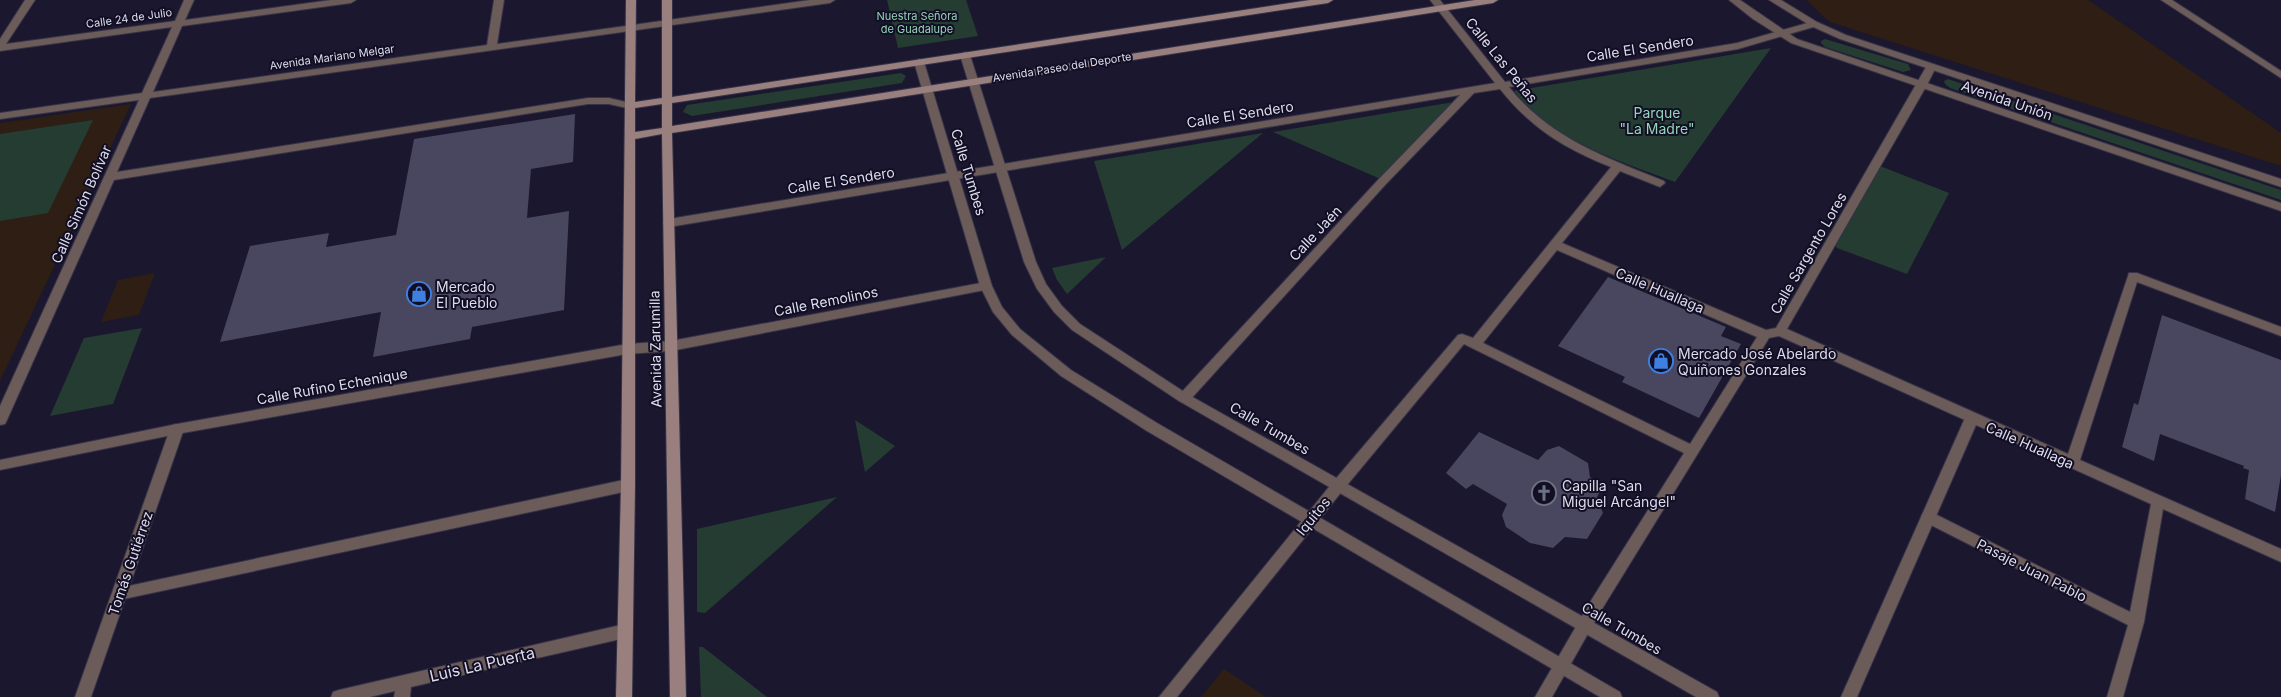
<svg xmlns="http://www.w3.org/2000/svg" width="2281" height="697" font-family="Inter,sans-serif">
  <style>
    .education { fill: #2e1e14 }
    .green { fill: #253c32 }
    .building { fill: #494660 }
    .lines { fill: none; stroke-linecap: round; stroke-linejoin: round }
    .pedestrian-casing { stroke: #363349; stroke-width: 2 }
    .minor-casing { stroke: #363349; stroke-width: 2 }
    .tertiary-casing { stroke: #363349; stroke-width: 2 }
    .secondary-casing { stroke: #363349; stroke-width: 2 }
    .pedestrian { fill: #6b5b59; fill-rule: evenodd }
    .minor { fill: #6b5b59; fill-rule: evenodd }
    .tertiary { fill: #6b5b59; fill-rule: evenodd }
    .secondary { fill: #997f7d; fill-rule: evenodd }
    .labels { text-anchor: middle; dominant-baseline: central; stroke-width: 4; stroke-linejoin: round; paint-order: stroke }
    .far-park-label { font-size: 11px; fill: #94d4b7; stroke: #120e24 }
    .far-street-label { font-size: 11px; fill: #dddcec; stroke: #120e24 }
    .street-label { font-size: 14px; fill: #dddcec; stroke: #120e24 }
    .park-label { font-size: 14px; fill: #94d4b7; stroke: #120e24 }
    .poi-label { font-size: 14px; fill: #dddcec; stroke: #120e24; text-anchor: start }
    .near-street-label { font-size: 16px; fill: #dddcec; stroke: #120e24 }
  </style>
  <rect width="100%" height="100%" fill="#1b172e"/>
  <g class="education">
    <polygon points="1806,0 2088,0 2281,133 2281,166 1830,22"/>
    <polygon points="131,104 15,349 0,381 0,123"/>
    <polygon points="155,273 139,315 101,322 118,280"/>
    <polygon points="1224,669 1266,697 1201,697"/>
  </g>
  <g class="green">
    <polygon points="887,0 966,0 978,36 898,48"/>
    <polygon points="1825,39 1908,64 1911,70 1903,72 1825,47 1821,43 1821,41"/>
    <path d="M 1771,48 L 1675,182 C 1617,160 1554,142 1514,91 Z"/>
    <polygon points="901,73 906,76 902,83 692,116 683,112 687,105"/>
    <polygon points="1948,79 2281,190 2281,200 1950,88 1945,84 1944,81"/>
    <polygon points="1460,101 1385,181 1273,132"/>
    <polygon points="93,120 48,213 0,221 0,134"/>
    <polygon points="1263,133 1122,250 1094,161"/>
    <polygon points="1880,166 1949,193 1907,274 1837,248 1834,243"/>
    <polygon points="1106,257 1067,294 1057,280 1052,268"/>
    <polygon points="142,328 113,404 50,416 84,338"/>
    <polygon points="855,420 895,446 865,472"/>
    <polygon points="837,497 705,613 697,612 697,529"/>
    <polygon points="699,647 703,647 767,697 701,697"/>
  </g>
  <g class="building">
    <polygon points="575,114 573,162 531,169 527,218 569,211 564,310 472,327 470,339 373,357 381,312 220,342 250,246 329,233 326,247 396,235 414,139"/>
    <polygon points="1608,277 1726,327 1721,336 1741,344 1699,418 1622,382 1625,377 1558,346"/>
    <polygon points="2162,315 2281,360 2281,475 2275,512 2245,499 2249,470 2243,468 2244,466 2160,434 2154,461 2122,447 2134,403 2138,405"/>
    <polygon points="1479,432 1538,460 1547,450 1559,446 1588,463 1590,477 1603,486 1597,497 1603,513 1587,539 1565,537 1553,548 1530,543 1506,527 1502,515 1507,504 1473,484 1466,489 1446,473"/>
  </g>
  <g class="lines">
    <defs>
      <g id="pedestrian">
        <polygon points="1972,413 1977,414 1979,418 1857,697 1841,697 1965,418 1967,414"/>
        <polygon points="628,479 633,481 635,485 633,489 628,491 119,600 114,599 112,594 114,589 119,588"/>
      </g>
      <g id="minor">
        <polygon points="25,0 35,0 6,44 175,21 184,0 194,0 185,20 331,0 356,0 351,3 182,26 153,92 487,45 494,0 504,0 497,44 810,0 835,0 830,3 150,98 117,172 588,98 609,98 635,104 636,106 631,109 609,104 588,104 114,180 7,420 5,424 0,425 0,406 139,100 0,119 0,113 142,93 172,27 0,51 0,39"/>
        <path d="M 1430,0 L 1440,0 L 1505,82 L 1737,43 L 1811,22 L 1817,22 L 1817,26 L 1738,49 L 1509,87 C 1550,138 1605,157 1664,181 L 1665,183 L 1660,187 L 1620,171 L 1562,243 L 1766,330 L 1776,328 L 1926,67 L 1928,65 L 1934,65 L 1936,67 L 1927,85 L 1787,329 L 2068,454 L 2129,273 L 2137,273 L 2281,327 L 2281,336 L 2137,282 L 2080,460 L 2281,549 L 2281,562 L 2163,509 L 2144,622 L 2123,697 L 2107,697 L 2128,625 L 1923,521 L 1921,517 L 1923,513 L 1928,511 L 1933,513 L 2130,612 L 2151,504 L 1779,336 L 1769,338 L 1602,609 L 1552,697 L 1535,697 L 1592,599 L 1684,453 L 1464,344 L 1343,490 L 1177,697 L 1159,697 L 1333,482 L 1458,335 L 1462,334 L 1473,338 L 1611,167 C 1565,149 1531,128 1500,89 L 1474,93 L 1386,184 L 1189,401 L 1179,401 L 1178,398 L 1179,395 L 1378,180 L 1460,95 L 669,227 L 663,223 L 669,219 L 1495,83 ZM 1557,250 L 1757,337 L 1690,444 L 1483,343 Z"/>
        <polygon points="2161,0 2172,0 2281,71 2281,78"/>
        <polygon points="986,282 990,283 992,286 990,289 671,351 665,346 671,341"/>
        <polygon points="177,424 182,425 184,429 91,697 75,697 170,429 172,425"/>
        <polygon points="625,624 630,626 633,631 630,636 625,638 411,687 410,697 394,697 395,691 370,697 331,697 333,692 339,690"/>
      </g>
      <g id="tertiary">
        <polygon points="1729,0 1740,0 1797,39 2281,203 2281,211 1791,43 1753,19"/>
        <polygon points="1769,0 1781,0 1817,22 1846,35 2281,179 2281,187 1840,39 1811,26"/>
        <polygon points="965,52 970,55 1036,262 1046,284 1062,306 1080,324 1189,395 1717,692 1719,697 1696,697 1179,401 1072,330 1054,312 1037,289 1024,262 960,55"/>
        <polygon points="919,59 924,62 992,286 1002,307 1020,329 1071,370 1157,423 1620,692 1622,697 1600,697 1147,431 1061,376 1012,335 993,312 980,286 914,62"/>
        <polygon points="671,341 677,346 671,351 627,354 177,434 0,470 0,460 177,424 627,344"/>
      </g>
      <path id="secondary" d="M 626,0 L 636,0 L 635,102 L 662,98 L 662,0 L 672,0 L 672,97 L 1310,0 L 1333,0 L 1328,3 L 672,103 L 672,126 L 1475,0 L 1498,0 L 1493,3 L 672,133 L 686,697 L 670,697 L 662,134 L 635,139 L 635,485 L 632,697 L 616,697 L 621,485 ZM 662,104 L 662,128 L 635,132 L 635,108 Z"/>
    </defs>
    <use href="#pedestrian" class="pedestrian-casing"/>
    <use href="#minor" class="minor-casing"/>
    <use href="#tertiary" class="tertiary-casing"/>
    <use href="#secondary" class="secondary-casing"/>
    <use href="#pedestrian" class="pedestrian"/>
    <use href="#minor" class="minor"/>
    <use href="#tertiary" class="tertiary"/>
    <use href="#secondary" class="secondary"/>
  </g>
  <defs>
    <symbol id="shop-ring" viewBox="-11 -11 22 22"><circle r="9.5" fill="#120e24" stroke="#3f7fe0" stroke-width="1.5"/><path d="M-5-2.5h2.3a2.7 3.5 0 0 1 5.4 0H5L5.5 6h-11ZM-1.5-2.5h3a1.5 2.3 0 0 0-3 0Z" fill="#3f7fe0"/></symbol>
    <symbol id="church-ring" viewBox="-11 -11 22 22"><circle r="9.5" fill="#120e24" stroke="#6b7280" stroke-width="1.5"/><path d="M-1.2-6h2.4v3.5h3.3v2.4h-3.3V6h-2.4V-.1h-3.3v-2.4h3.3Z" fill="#6b7280"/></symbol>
  </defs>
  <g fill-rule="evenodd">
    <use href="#shop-ring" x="405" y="280" width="28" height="28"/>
    <use href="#shop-ring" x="1647" y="347" width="28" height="28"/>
    <use href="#church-ring" x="1530" y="479" width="28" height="28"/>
  </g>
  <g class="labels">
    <g class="far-park-label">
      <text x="917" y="16">Nuestra Señora<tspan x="917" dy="13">de Guadalupe</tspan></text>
    </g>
    <g class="far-street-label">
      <text transform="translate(129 18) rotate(-8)">Calle 24 de Julio</text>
      <text transform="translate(332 57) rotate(-8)">Avenida Mariano Melgar</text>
      <text transform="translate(1062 67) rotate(-9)">Avenida Paseo del Deporte</text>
    </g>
    <g class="street-label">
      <text transform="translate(1640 48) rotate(-9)">Calle El Sendero</text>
      <text transform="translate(1502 60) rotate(51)">Calle Las Peñas</text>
      <text transform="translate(2007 100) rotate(19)">Avenida Unión</text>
      <text transform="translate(1240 114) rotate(-9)">Calle El Sendero</text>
      <text transform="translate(969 172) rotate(73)">Calle Tumbes</text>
      <text transform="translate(841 180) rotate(-9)">Calle El Sendero</text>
      <text transform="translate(81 204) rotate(-66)">Calle Simón Bolívar</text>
      <text transform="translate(1315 233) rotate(-47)">Calle Jaén</text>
      <text transform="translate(1808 253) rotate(-60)">Calle Sargento Lores</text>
      <text transform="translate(1660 290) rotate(23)">Calle Huallaga</text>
      <text transform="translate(826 301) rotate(-11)">Calle Remolinos</text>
      <text transform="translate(655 349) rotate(-91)">Avenida Zarumilla</text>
      <text transform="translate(332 386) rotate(-10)">Calle Rufino Echenique</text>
      <text transform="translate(1270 428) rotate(30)">Calle Tumbes</text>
      <text transform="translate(2030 445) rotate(24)">Calle Huallaga</text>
      <text transform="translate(1313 516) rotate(-51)">Iquitos</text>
      <text transform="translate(130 563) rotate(-71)">Tomás Gutiérrez</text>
      <text transform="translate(2032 570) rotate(27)">Pasaje Juan Pablo</text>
      <text transform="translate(1622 628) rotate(30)">Calle Tumbes</text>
    </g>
    <g class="park-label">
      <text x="1657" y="112">Parque<tspan x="1657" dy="16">"La Madre"</tspan></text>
    </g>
    <g class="poi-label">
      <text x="436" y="286">Mercado<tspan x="436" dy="16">El Pueblo</tspan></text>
      <text x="1678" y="353">Mercado José Abelardo<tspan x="1678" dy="16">Quiñones Gonzales</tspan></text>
      <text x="1562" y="485">Capilla "San<tspan x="1562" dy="16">Miguel Arcángel"</tspan></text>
    </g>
    <g class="near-street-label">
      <text transform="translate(482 664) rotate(-13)">Luis La Puerta</text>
    </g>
  </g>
</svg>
